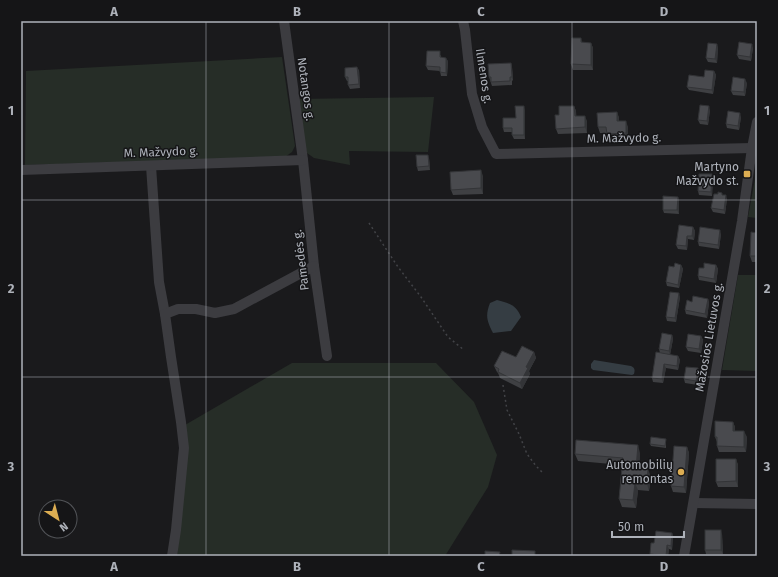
<svg xmlns="http://www.w3.org/2000/svg" width="778" height="577" font-family="'Fira Sans',sans-serif">
  <style>
    .green { fill: #262d27 }
    .water { fill: #353d43 }
    .lines { fill: none; stroke-linecap: round; stroke-linejoin: round }
    .path { stroke: #424347; stroke-width: 1.5; stroke-dasharray: 2 3; stroke-linecap: butt }
    .street { stroke: #3c3c40; stroke-width: 10 }
    .wall { fill: #3f4043 }
    .shaded-wall { fill: #333437 }
    .building { fill: #494a4e; stroke: #333437 }
    .grid { fill: none; stroke: #aeb2ba; stroke-width: 1; stroke-opacity: 0.55 }
    .poi-dot { fill: #dcad52; stroke: #151517; stroke-width: 1.5 }
    .labels { text-anchor: middle; dominant-baseline: central; stroke-width: 3; stroke-linejoin: round; paint-order: stroke }
    .street-label { font-size: 12px; fill: #aeb2ba; stroke: #151517 }
    .poi-label { font-size: 12px; fill: #aeb2ba; stroke: #151517; text-anchor: end }
    .neatline { fill: none; stroke: #aeb2ba; stroke-width: 1.5 }
    .grid-label { font-size: 13px; text-anchor: middle; font-weight: bold; fill: #aeb2ba }
  </style>
  <rect width="100%" height="100%" fill="#1a1a1c"/>
  <g class="green">
    <polygon points="282,57 295,146 292,152 285,157 25,165 26,71"/>
    <polygon points="434,97 428,152 349,151 350,165 314,158 307,153 305,146 297,99"/>
    <polygon points="757,168 757,218 748,217"/>
    <polygon points="738,275 757,275 757,371 722,370"/>
    <polygon points="292,363 436,363 474,402 497,455 488,487 445,556 177,556 185,425"/>
  </g>
  <g class="water">
    <path d="M 497,300 C 509,303 516,305 521,317 L 511,331 L 493,333 C 487,321 485,316 490,303 Z"/>
    <path d="M 594,360 L 631,366 C 635,368 635,370 634,374 L 632,375 L 593,370 L 591,368 L 591,364 Z"/>
  </g>
  <g class="lines">
    <g class="path">
      <polyline points="369,223 398,267 421,297 448,337 464,350"/>
      <polyline points="503,385 507,410 519,434 527,454 536,466 543,473"/>
    </g>
    <g class="street">
      <polyline points="284,21 303,160 314,266 327,356"/>
      <polyline points="463,21 465,30 472,94 482,127 496,154 752,148"/>
      <polyline points="151,166 159,282 165,314"/>
      <polyline points="21,170 303,160"/>
      <polyline points="694,503 757,504"/>
      <polyline points="172,556 176,530 184,448 181,422 171,357 165,314 178,309 196,309 215,313 234,309 314,266"/>
      <polyline points="684,556 742,221 752,148 757,122"/>
    </g>
  </g>
  <g class="wall">
    <polygon points="581,38 582,43 591,43 593,48 593,70 573,70 571,64"/>
    <polygon points="718,47 717,63 708,62 706,58"/>
    <polygon points="753,48 751,61 739,59 737,55"/>
    <polygon points="441,55 441,57 448,61 447,76 441,76 440,71 428,70 426,66"/>
    <polygon points="511,63 512,67 513,80 512,81 512,85 492,86 489,77"/>
    <polygon points="359,70 360,88 350,89 348,85 348,81 347,81 345,77"/>
    <polygon points="714,71 716,75 713,94 689,90 687,87 704,77"/>
    <polygon points="747,83 745,96 733,95 731,91"/>
    <polygon points="574,106 576,111 576,116 587,121 587,133 558,134 556,129 559,115"/>
    <polygon points="525,110 525,139 514,139 512,135 512,132 504,132 503,128"/>
    <polygon points="710,110 708,125 700,124 698,120"/>
    <polygon points="617,112 619,118 619,121 628,127 628,139 609,139 607,133 600,133 598,127"/>
    <polygon points="741,117 739,130 727,128 726,124"/>
    <polygon points="429,158 430,170 418,171 417,167"/>
    <polygon points="483,176 483,194 453,195 451,190"/>
    <polygon points="713,178 712,196 699,195 698,191"/>
    <polygon points="723,195 727,199 725,214 713,212 711,208"/>
    <polygon points="678,197 679,201 679,214 664,213 663,210"/>
    <polygon points="693,227 695,231 694,240 688,239 687,250 678,249 676,245"/>
    <polygon points="757,233 757,262 752,262 750,256"/>
    <polygon points="721,234 719,249 699,246 698,242"/>
    <polygon points="681,265 683,269 679,288 667,286 666,282 674,267"/>
    <polygon points="716,265 718,269 716,283 699,280 698,276"/>
    <polygon points="680,297 676,322 667,321 666,317"/>
    <polygon points="708,299 709,303 707,318 686,314 685,310 692,302"/>
    <polygon points="672,335 673,339 670,355 678,356 680,360 678,370 666,368 663,383 653,382 652,378 670,355 660,353 659,349"/>
    <polygon points="701,336 703,340 701,353 688,351 686,347"/>
    <polygon points="534,352 536,358 529,371 530,374 522,389 500,378 498,373 497,372 494,366 516,357"/>
    <polygon points="700,372 698,385 685,383 684,379"/>
    <polygon points="733,422 735,427 735,431 747,437 746,452 719,452 717,446 717,442 715,437"/>
    <polygon points="666,439 666,448 651,446 650,444"/>
    <polygon points="687,447 689,453 686,493 673,492 671,486"/>
    <polygon points="640,453 639,468 651,477 649,491 638,490 636,508 622,507 619,499 622,465 578,461 575,454"/>
    <polygon points="736,459 738,465 738,487 718,487 716,482"/>
    <polygon points="672,533 673,536 672,550 669,549 668,556 651,556 650,554 654,543"/>
    <polygon points="722,534 723,554 706,554 705,550"/>
  </g>
  <g class="shaded-wall">
    <polygon points="591,43 593,48 593,70 591,65"/>
    <polygon points="717,44 718,47 717,63 715,59"/>
    <polygon points="752,44 753,48 751,61 750,57"/>
    <polygon points="446,58 448,61 447,76 446,73"/>
    <polygon points="511,63 512,67 513,80 512,77"/>
    <polygon points="357,67 359,70 360,88 359,84"/>
    <polygon points="714,71 716,75 713,94 712,90"/>
    <polygon points="745,79 747,83 745,96 744,92"/>
    <polygon points="524,106 525,110 525,139 524,135"/>
    <polygon points="574,106 576,111 577,122 575,116"/>
    <polygon points="709,106 710,110 708,125 707,121"/>
    <polygon points="617,112 619,118 619,127 617,121"/>
    <polygon points="740,113 741,117 739,130 738,126"/>
    <polygon points="585,116 587,121 587,133 585,127"/>
    <polygon points="626,121 628,127 628,139 626,133"/>
    <polygon points="428,155 429,158 430,170 429,166"/>
    <polygon points="481,170 483,176 483,194 481,188"/>
    <polygon points="712,174 713,178 712,196 711,192"/>
    <polygon points="726,195 727,199 725,214 724,210"/>
    <polygon points="678,197 679,201 679,214 677,210"/>
    <polygon points="693,227 695,231 694,240 692,236"/>
    <polygon points="720,230 721,234 719,249 718,245"/>
    <polygon points="687,236 688,239 687,250 686,246"/>
    <polygon points="681,265 683,269 679,288 678,285"/>
    <polygon points="716,265 718,269 716,283 714,279"/>
    <polygon points="679,293 680,297 676,322 675,318"/>
    <polygon points="708,299 709,303 707,318 705,314"/>
    <polygon points="672,335 673,339 670,355 669,351"/>
    <polygon points="701,336 703,340 701,353 699,349"/>
    <polygon points="534,352 536,358 529,371 530,374 522,389 520,383 526,367"/>
    <polygon points="678,356 680,360 678,370 677,366"/>
    <polygon points="664,364 666,368 663,383 662,379"/>
    <polygon points="698,368 700,372 698,385 696,381"/>
    <polygon points="733,422 735,427 735,437 733,431"/>
    <polygon points="744,431 747,437 746,452 744,447"/>
    <polygon points="638,445 640,453 639,476 636,468"/>
    <polygon points="687,447 689,453 686,493 684,487"/>
    <polygon points="736,459 738,465 738,487 736,481"/>
    <polygon points="648,469 651,477 649,491 647,484"/>
    <polygon points="635,483 638,490 636,508 633,500"/>
    <polygon points="721,530 722,534 723,554 721,550"/>
    <polygon points="672,533 673,536 672,550 671,546"/>
    <polygon points="667,545 669,549 668,556 666,556"/>
  </g>
  <g class="building">
    <polygon points="572,38 581,38 581,42 591,43 591,65 571,64"/>
    <polygon points="739,42 752,44 750,57 737,55"/>
    <polygon points="708,43 717,44 715,59 706,58"/>
    <polygon points="427,51 440,51 440,57 446,58 446,73 440,72 440,67 426,66"/>
    <polygon points="511,63 512,77 510,77 510,81 491,82 491,77 489,77 488,64"/>
    <polygon points="357,67 359,84 348,85 348,77 345,77 345,68"/>
    <polygon points="705,70 714,71 712,90 687,87 689,75 704,77"/>
    <polygon points="733,77 745,79 744,92 731,91"/>
    <polygon points="700,105 709,106 707,121 698,120"/>
    <polygon points="515,106 524,106 524,135 512,135 512,128 503,128 503,118 516,118"/>
    <polygon points="559,106 574,106 575,116 585,116 585,127 556,129 555,115 559,115"/>
    <polygon points="728,111 740,113 738,126 726,124"/>
    <polygon points="617,112 617,121 626,121 626,133 607,134 606,127 598,127 597,113"/>
    <polygon points="416,155 428,155 429,166 417,167"/>
    <polygon points="481,170 481,188 451,190 450,172"/>
    <polygon points="699,174 712,174 711,192 698,191"/>
    <polygon points="718,192 722,193 722,195 726,195 724,210 711,208 714,194 718,194"/>
    <polygon points="663,196 678,197 677,210 663,210"/>
    <polygon points="679,225 693,227 692,236 687,236 686,246 676,245"/>
    <polygon points="700,227 720,230 718,245 698,242"/>
    <polygon points="751,232 757,233 757,256 750,256"/>
    <polygon points="675,263 681,265 678,285 666,282 669,266 674,267"/>
    <polygon points="704,263 716,265 714,279 698,276 699,268 704,268"/>
    <polygon points="670,292 679,293 675,318 666,317"/>
    <polygon points="693,296 708,299 705,314 685,310 687,300 692,302"/>
    <polygon points="662,333 672,335 669,351 659,349"/>
    <polygon points="688,334 701,336 699,349 686,347"/>
    <polygon points="522,346 534,352 526,367 528,368 520,383 498,372 499,369 494,366 502,351 516,357"/>
    <polygon points="656,352 678,356 677,366 664,364 662,379 652,378"/>
    <polygon points="686,367 698,368 696,381 684,379"/>
    <polygon points="715,421 733,422 733,431 744,431 744,447 717,446 717,437 715,437"/>
    <polygon points="651,437 666,439 665,446 650,444"/>
    <polygon points="576,440 638,445 636,468 648,469 647,484 635,483 633,500 619,499 623,458 575,454"/>
    <polygon points="674,446 687,447 684,487 671,486"/>
    <polygon points="716,459 736,459 736,481 716,482"/>
    <rect x="705" y="530" width="16" height="20"/>
    <polygon points="656,531 672,533 671,546 667,545 666,556 650,554 651,543 654,543"/>
    <polygon points="512,550 535,551 535,556 512,556"/>
    <polygon points="485,551 500,552 499,556 485,556"/>
  </g>
  <path class="grid" d="M 206,21 L 206,556M 389,21 L 389,556M 572,21 L 572,556M 21,200 L 757,200M 21,377 L 757,377"/>
  <g class="poi-dot">
    <rect x="743" y="170" width="8" height="8" rx="2"/>
    <circle cx="681" cy="472" r="4"/>
  </g>
  <g class="labels">
    <g class="street-label">
      <text transform="translate(484 76) rotate(81)">Ilmenos g.</text>
      <text transform="translate(306 89) rotate(82)">Notangos g.</text>
      <text transform="translate(624 138) rotate(-1)">M. Mažvydo g.</text>
      <text transform="translate(161 152) rotate(-2)">M. Mažvydo g.</text>
      <text transform="translate(301 260) rotate(-97)">Pamedės g.</text>
      <text transform="translate(709 337) rotate(-80)">Mažosios Lietuvos g.</text>
    </g>
    <g class="poi-label">
      <text x="739" y="167">Martyno<tspan x="739" dy="14">Mažvydo st.</tspan></text>
      <text x="673" y="465">Automobilių<tspan x="673" dy="14">remontas</tspan></text>
    </g>
  </g>
  <rect width="778" height="577" fill="none" stroke="#151517" stroke-width="44"/>
  <g transform="translate(58 519) rotate(144)"><circle r="19" fill="#151517" stroke="#525458"/>
  <path d="M0-3L7 15L0 10L-7 15Z" fill="#dcad52"/>
  <text y="-6" font-size="11" font-weight="bold" text-anchor="middle" fill="#aeb2ba">N</text>
  </g>
  <path d="M612 531v6h72v-6" fill="none" stroke="#aeb2ba" stroke-width="2"/>
  <text x="618" y="531" font-size="12" fill="#aeb2ba" stroke="#151517" stroke-width="3" paint-order="stroke">50 m</text>
  <rect x="22" y="22" width="734" height="533" class="neatline"/>
  <g class="grid-label">
    <text x="114" y="16">A</text>
    <text x="297" y="16">B</text>
    <text x="481" y="16">C</text>
    <text x="664" y="16">D</text>
    <text x="11" y="115">1</text>
    <text x="767" y="115">1</text>
    <text x="11" y="293">2</text>
    <text x="767" y="293">2</text>
    <text x="11" y="471">3</text>
    <text x="767" y="471">3</text>
    <text x="114" y="571">A</text>
    <text x="297" y="571">B</text>
    <text x="481" y="571">C</text>
    <text x="664" y="571">D</text>
  </g>
</svg>
